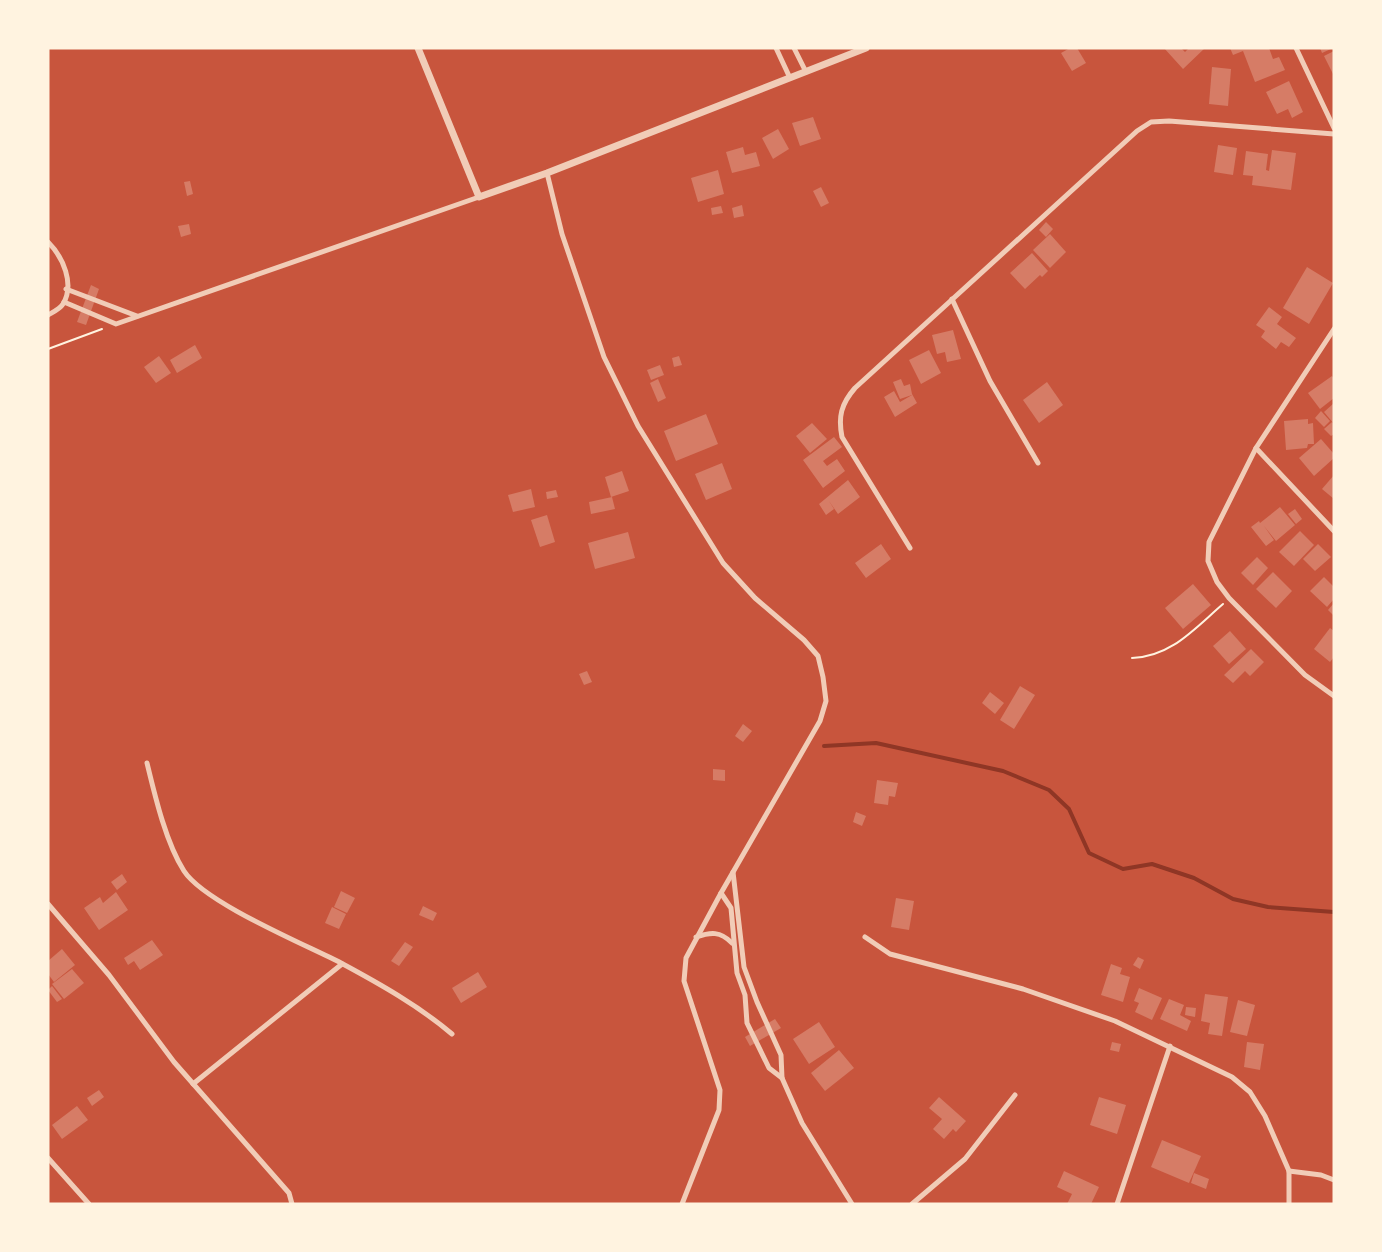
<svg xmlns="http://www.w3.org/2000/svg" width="1382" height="1252" font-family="Cabin,sans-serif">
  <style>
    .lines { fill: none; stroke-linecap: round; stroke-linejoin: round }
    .stream { stroke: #8f3625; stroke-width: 4 }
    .building { fill: #d67c66 }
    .path { stroke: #fff3e0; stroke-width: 2 }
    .minor { stroke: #f1ccb7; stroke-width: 5 }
    .tertiary { stroke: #f1ccb7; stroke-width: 7 }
  </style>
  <rect width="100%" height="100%" fill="#c8553d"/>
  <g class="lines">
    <polyline class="stream" points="824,746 876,743 1003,771 1049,790 1069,809 1089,853 1123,869 1152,864 1194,878 1233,899 1268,907 1334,912"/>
  </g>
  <g class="building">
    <polygon points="1070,48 1077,48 1086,63 1072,71 1061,53"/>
    <polygon points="1164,48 1181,48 1185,52 1189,48 1205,48 1183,69"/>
    <polygon points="1230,48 1269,48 1273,59 1279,57 1285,70 1255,82 1243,51 1233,55"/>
    <polygon points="1320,48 1333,48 1322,53"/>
    <polygon points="1334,51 1334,76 1324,56"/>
    <polygon points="1212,67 1231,69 1228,106 1209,104"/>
    <polygon points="1289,81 1303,112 1292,118 1288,109 1277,114 1266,92"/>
    <polygon points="813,117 821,139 800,146 792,123"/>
    <polygon points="778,129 789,149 773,159 762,138"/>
    <polygon points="1218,145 1237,148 1233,175 1214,172"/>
    <polygon points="743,147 745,155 756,152 760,166 732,173 726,152"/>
    <polygon points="1272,150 1296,153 1291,190 1252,185 1253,176 1243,175 1246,151 1268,154 1266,170 1269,171"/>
    <polygon points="718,170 724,194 698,202 691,178"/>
    <polygon points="190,181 193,194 187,196 184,182"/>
    <polygon points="821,187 829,203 821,207 813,191"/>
    <polygon points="742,205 744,216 734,218 732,208"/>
    <polygon points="721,206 723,213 712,215 711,208"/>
    <polygon points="1046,222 1053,229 1046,237 1039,230"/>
    <polygon points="189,224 191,234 181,237 178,226"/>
    <polygon points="1050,234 1066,252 1050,268 1033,250"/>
    <polygon points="1032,253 1048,271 1042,277 1040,275 1025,289 1010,273"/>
    <polygon points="1307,267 1333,283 1309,324 1283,308"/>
    <polygon points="91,285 99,289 86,325 77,322"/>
    <polygon points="1269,307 1282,317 1277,324 1296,338 1289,347 1281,342 1276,349 1261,337 1265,331 1256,325"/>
    <polygon points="953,330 961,359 947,362 945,352 937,354 932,335"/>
    <polygon points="195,345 202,358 177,373 170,360"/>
    <polygon points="929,350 941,373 921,384 909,360"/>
    <polygon points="159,356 171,373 156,383 144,367"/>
    <polygon points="679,356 682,365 674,367 672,358"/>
    <polygon points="660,365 664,375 651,380 647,370"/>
    <polygon points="1332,376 1334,379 1334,398 1320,409 1308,393"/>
    <polygon points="658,379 666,398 658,402 650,383"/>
    <polygon points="901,379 904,386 910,384 912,394 917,403 895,417 884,397 894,391 900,402 912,395 900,399 893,382"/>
    <polygon points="1047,382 1063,405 1039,423 1023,400"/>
    <polygon points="1334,403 1334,424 1324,412"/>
    <polygon points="1321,411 1330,421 1324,427 1315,418"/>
    <polygon points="706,414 718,444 676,461 664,431"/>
    <polygon points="1308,419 1308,424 1313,423 1314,444 1308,444 1307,448 1286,450 1284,421"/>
    <polygon points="1332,422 1334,424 1334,434 1331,436 1324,429"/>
    <polygon points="812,423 827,439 810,453 796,436"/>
    <polygon points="834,437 842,447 823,461 827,466 837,459 845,471 823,488 803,460"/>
    <polygon points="1321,439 1334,454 1334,458 1314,476 1299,458"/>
    <polygon points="722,463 732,489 706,500 695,474"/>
    <polygon points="622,471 629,491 611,497 605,477"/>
    <polygon points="1334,475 1334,499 1322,489"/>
    <polygon points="848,480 860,497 838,514 829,501 834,509 826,515 819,504"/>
    <polygon points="531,489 535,507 513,512 508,495"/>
    <polygon points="556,490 558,497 547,499 546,492"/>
    <polygon points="612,497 615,509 591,514 589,502"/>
    <polygon points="1280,507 1295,525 1276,541 1264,526 1274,540 1266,546 1251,527 1259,521 1260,523"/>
    <polygon points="1295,509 1302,519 1296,524 1288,514"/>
    <polygon points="547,515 555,542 540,547 531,520"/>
    <polygon points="1300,531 1314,545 1294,566 1279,552"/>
    <polygon points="628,532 635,558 595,569 588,543"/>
    <polygon points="881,544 891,559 866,578 855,563"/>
    <polygon points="1318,544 1331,557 1315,571 1303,559"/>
    <polygon points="1257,557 1268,568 1253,585 1241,573"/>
    <polygon points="1273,572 1292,591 1276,608 1256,589"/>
    <polygon points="1324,577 1334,587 1334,599 1327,607 1310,591"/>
    <polygon points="1193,584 1211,605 1183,629 1165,608"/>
    <polygon points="1334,603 1334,616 1328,610"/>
    <polygon points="1330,628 1334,631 1334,657 1330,662 1314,649"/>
    <polygon points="1230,631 1246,649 1229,664 1213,646"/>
    <polygon points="1251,649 1264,662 1250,676 1245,671 1233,683 1224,675"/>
    <polygon points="587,671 592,682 584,685 579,674"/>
    <polygon points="1020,686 1035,695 1014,729 1000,720"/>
    <polygon points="990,692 1004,703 995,714 982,703"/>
    <polygon points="743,724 752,731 743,742 735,736"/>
    <polygon points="713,769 725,770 725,781 713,780"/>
    <polygon points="877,780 898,783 895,797 889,796 888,805 874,803"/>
    <polygon points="856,812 866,816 862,826 853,822"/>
    <polygon points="122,874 127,882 117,890 111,882"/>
    <polygon points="341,891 355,898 347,913 334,907"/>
    <polygon points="116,892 128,910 99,930 84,908 100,897 103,903"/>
    <polygon points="896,898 914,901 909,930 891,927"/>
    <polygon points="423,906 437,913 433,921 419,915"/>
    <polygon points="332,907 346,914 339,929 325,923"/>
    <polygon points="152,940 163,955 140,970 134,961 128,965 124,958"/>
    <polygon points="405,942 413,947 399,966 391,961"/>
    <polygon points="62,949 75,965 54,982 48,974 48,961"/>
    <polygon points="1138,957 1144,960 1140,969 1133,965"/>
    <polygon points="1111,964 1122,968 1120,974 1130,977 1123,1002 1101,995"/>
    <polygon points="72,969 84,983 64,999 52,984"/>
    <polygon points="478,972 487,987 461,1003 452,988"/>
    <polygon points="52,986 62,999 57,1002 48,990"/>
    <polygon points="1139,988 1162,998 1152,1020 1135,1012 1139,1003 1134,1001"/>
    <polygon points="1205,994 1228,997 1222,1036 1208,1034 1210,1023 1201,1021"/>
    <polygon points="1169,999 1184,1005 1180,1015 1191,1021 1187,1031 1160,1019"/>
    <polygon points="1238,1000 1255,1005 1247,1036 1230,1032"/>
    <polygon points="1186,1007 1196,1008 1195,1017 1185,1015"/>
    <polygon points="775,1019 781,1028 750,1046 745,1037"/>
    <polygon points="819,1022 835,1047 809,1064 793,1039"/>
    <polygon points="1112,1042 1121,1044 1119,1052 1110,1050"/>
    <polygon points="1247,1042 1264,1044 1260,1070 1244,1067"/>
    <polygon points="839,1050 854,1068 825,1091 811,1073"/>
    <polygon points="99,1090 104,1097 92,1106 87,1098"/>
    <polygon points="939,1097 966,1121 956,1132 953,1129 944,1139 933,1129 942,1119 929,1108"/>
    <polygon points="1099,1097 1126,1105 1117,1134 1090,1125"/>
    <polygon points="77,1106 88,1120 62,1139 52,1125"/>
    <polygon points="1162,1140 1201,1156 1189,1183 1151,1167"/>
    <polygon points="1064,1171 1099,1187 1091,1204 1067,1204 1072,1194 1057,1187"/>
    <polygon points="1194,1173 1209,1179 1206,1189 1191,1183"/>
  </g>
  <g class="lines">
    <g class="path">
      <polyline points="48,349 102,329"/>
      <path d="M 1132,658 C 1171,657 1195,628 1223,604"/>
    </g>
    <g class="minor">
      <polyline points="776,48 790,78"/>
      <polyline points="794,48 806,72"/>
      <polyline points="1296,48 1334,128"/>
      <polyline points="547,173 562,234 604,357 638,426 723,563 755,598 804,640 818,656 823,677 826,701 820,721 721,893 686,958 684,981 720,1090 719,1110 682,1204"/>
      <path d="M 48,242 C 63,257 75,284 63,304 C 60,309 53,312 48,315"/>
      <polyline points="66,289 137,316"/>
      <polyline points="952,299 990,381 1038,463"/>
      <polyline points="64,302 116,324 479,197"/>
      <polyline points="1334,329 1256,448 1209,542 1208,561 1217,582 1229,598 1305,675 1334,696"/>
      <polyline points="1256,448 1334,531"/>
      <path d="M 910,548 L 842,437 C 838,417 841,404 855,388 L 1137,131 L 1151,122 L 1169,121 L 1334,134"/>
      <path d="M 147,763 C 155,796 166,843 184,871 C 205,903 304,944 341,963 C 380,984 419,1006 452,1034"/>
      <polyline points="733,872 744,967 757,1002 781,1055 782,1078 802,1123 852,1204"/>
      <polyline points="721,893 731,908 737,973 745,995 747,1023 769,1068 782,1078"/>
      <polyline points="48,904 109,975 174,1062 289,1193 292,1204"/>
      <path d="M 696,937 C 711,932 720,931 732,943"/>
      <polyline points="865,937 890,954 1023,989 1115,1021 1232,1077 1250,1092 1265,1116 1289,1171 1289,1204"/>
      <polyline points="193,1084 342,964"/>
      <polyline points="48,1158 89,1204"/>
      <polyline points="1289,1171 1321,1175 1334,1180"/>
      <polyline points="912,1204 965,1159 1015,1095"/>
      <polyline points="1117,1204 1170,1046"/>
    </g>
    <polyline class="tertiary" points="418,48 479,197 547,173 866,48"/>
  </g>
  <rect width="1382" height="1252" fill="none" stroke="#fff3e0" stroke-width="99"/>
</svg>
